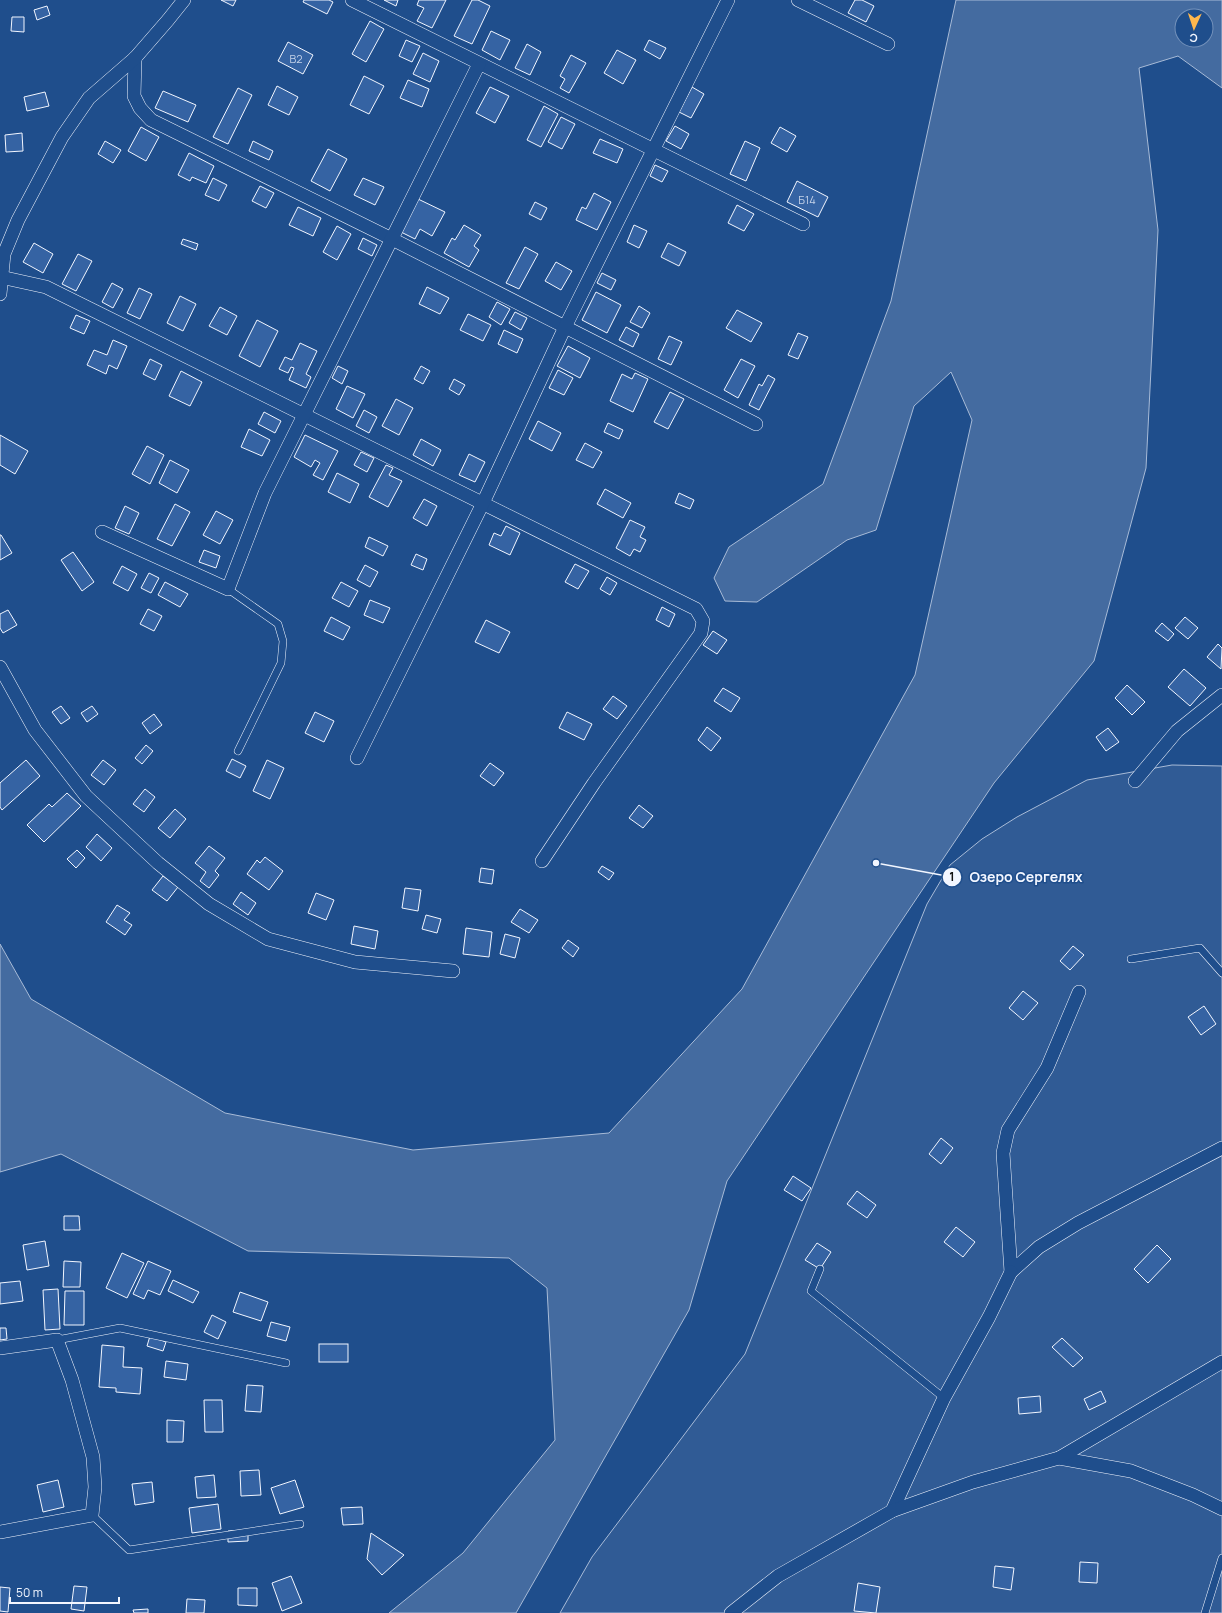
<svg xmlns="http://www.w3.org/2000/svg" width="1222" height="1613" font-family="Manrope,sans-serif">
  <style>
    .built { fill: #305b95; stroke: #a8bbd7 }
    .water { fill: #446ba0; stroke: #a8bbd7; fill-rule: evenodd }
    .building { fill: #3563a3; stroke: #f2f6ff }
    .lines { fill: none; stroke-linecap: round; stroke-linejoin: round }
    .service-casing { stroke: #f2f6ff; stroke-width: 8 }
    .minor-casing { stroke: #f2f6ff; stroke-width: 14 }
    .service { stroke: #1f4e8c; stroke-width: 7 }
    .minor { stroke: #1f4e8c; stroke-width: 13 }
    .labels { text-anchor: middle; dominant-baseline: central; stroke-width: 3; stroke-linejoin: round; paint-order: stroke }
    .number-label { font-size: 11px; fill: #c3d1e8 }
    .leader { fill: none; stroke: #f2f6ff; stroke-width: 1.5 }
    .callout-dot { fill: #f2f6ff; stroke: #1f4e8c; stroke-width: 1.5 }
    .mark-label { font-size: 12px; text-anchor: middle; font-weight: bold; fill: #111 }
    .callout-label { font-size: 14px; text-anchor: middle; font-weight: bold; fill: #f2f6ff; stroke: #1f4e8c; stroke-width: 3; stroke-linejoin: round; paint-order: stroke }
  </style>
  <rect width="100%" height="100%" fill="#1f4e8c"/>
  <polygon class="built" points="1172,765 1222,766 1222,1613 560,1613 592,1557 745,1354 927,904 950,865 982,839 1017,817 1087,780"/>
  <path class="water" d="M 956,0 L 1222,0 L 1222,88 L 1178,56 L 1139,68 L 1158,230 L 1146,468 L 1094,661 L 994,783 L 727,1181 L 689,1310 L 516,1613 L 389,1613 L 463,1553 L 555,1440 L 547,1288 L 509,1258 L 248,1251 L 61,1154 L 0,1172 L 0,944 L 31,999 L 225,1113 L 413,1150 L 609,1133 L 742,989 L 915,675 L 972,420 L 951,372 L 914,406 L 876,530 L 847,540 L 757,602 L 725,601 L 714,578 L 729,547 L 823,484 L 891,301 ZM 1182,16 L 1206,16 L 1206,40 L 1182,40 Z"/>
  <g class="building">
    <polygon points="221,0 236,0 233,6"/>
    <polygon points="304,0 329,0 333,2 327,14 303,2"/>
    <polygon points="384,0 398,0 396,6"/>
    <polygon points="419,0 446,0 432,28 417,21 424,8 417,5"/>
    <polygon points="472,0 478,0 490,6 472,44 454,36"/>
    <polygon points="855,0 862,0 874,6 866,22 848,13"/>
    <polygon points="47,6 50,15 37,20 34,10"/>
    <polygon points="12,17 24,17 24,32 11,31"/>
    <polygon points="370,21 384,29 366,62 352,54"/>
    <polygon points="491,31 510,40 500,60 482,50"/>
    <polygon points="406,40 420,46 412,62 399,56"/>
    <polygon points="649,40 666,48 660,59 644,50"/>
    <polygon points="288,42 313,55 303,74 278,61"/>
    <polygon points="527,44 541,52 530,75 515,68"/>
    <polygon points="617,50 636,60 623,84 604,73"/>
    <polygon points="423,53 439,61 430,82 413,74"/>
    <polygon points="571,55 586,63 569,93 560,88 565,79 560,76"/>
    <polygon points="364,76 384,86 369,114 350,105"/>
    <polygon points="408,80 429,89 422,107 400,98"/>
    <polygon points="277,86 298,97 289,115 268,105"/>
    <polygon points="490,87 509,96 495,123 476,113"/>
    <polygon points="692,87 704,94 691,118 679,112"/>
    <polygon points="238,88 252,95 228,144 213,137"/>
    <polygon points="163,91 196,105 188,122 155,108"/>
    <polygon points="45,92 49,106 27,111 24,97"/>
    <polygon points="544,106 558,114 541,147 527,140"/>
    <polygon points="561,117 575,124 562,149 548,142"/>
    <polygon points="675,126 689,134 681,149 666,141"/>
    <polygon points="141,127 159,137 146,161 128,151"/>
    <polygon points="780,127 796,136 787,152 771,143"/>
    <polygon points="22,133 23,151 6,152 5,135"/>
    <polygon points="600,139 623,149 617,163 593,153"/>
    <polygon points="105,141 121,150 113,163 98,154"/>
    <polygon points="253,141 273,151 269,160 249,151"/>
    <polygon points="745,141 760,148 746,181 730,174"/>
    <polygon points="328,149 347,159 330,191 311,181"/>
    <polygon points="189,153 214,166 206,183 192,177 190,181 178,175"/>
    <polygon points="655,165 668,171 662,182 650,176"/>
    <polygon points="213,178 227,185 219,201 205,195"/>
    <polygon points="363,178 384,187 375,205 354,195"/>
    <polygon points="797,181 828,197 818,217 787,202"/>
    <polygon points="260,186 274,193 266,208 252,201"/>
    <polygon points="594,193 611,202 597,230 576,220 582,207 586,209"/>
    <polygon points="418,199 445,212 432,236 420,229 415,239 401,232"/>
    <polygon points="535,202 547,208 541,220 529,214"/>
    <polygon points="737,205 754,214 744,231 728,223"/>
    <polygon points="298,207 321,218 313,236 289,225"/>
    <polygon points="464,225 481,235 474,246 479,250 469,267 444,253 452,238 455,240"/>
    <polygon points="634,225 647,231 639,248 627,242"/>
    <polygon points="337,226 351,234 337,260 323,252"/>
    <polygon points="363,238 377,245 372,256 358,249"/>
    <polygon points="183,239 198,244 196,250 181,244"/>
    <polygon points="34,243 53,254 43,273 23,262"/>
    <polygon points="668,243 686,252 679,266 661,257"/>
    <polygon points="525,247 538,254 519,289 506,283"/>
    <polygon points="78,254 92,261 76,291 62,284"/>
    <polygon points="556,262 572,271 561,290 545,281"/>
    <polygon points="602,273 616,280 611,290 597,283"/>
    <polygon points="112,283 123,289 113,308 102,302"/>
    <polygon points="427,287 449,298 440,314 419,304"/>
    <polygon points="139,288 152,294 140,319 127,313"/>
    <polygon points="596,292 621,305 607,333 582,320"/>
    <polygon points="180,296 196,304 183,331 167,323"/>
    <polygon points="497,302 510,309 501,325 489,317"/>
    <polygon points="639,306 650,313 642,328 630,322"/>
    <polygon points="220,307 237,316 227,335 209,326"/>
    <polygon points="737,310 762,323 751,342 726,328"/>
    <polygon points="515,312 527,318 521,330 509,323"/>
    <polygon points="468,314 491,325 483,341 460,330"/>
    <polygon points="76,315 90,321 84,334 70,328"/>
    <polygon points="257,320 278,331 260,367 239,356"/>
    <polygon points="626,327 639,334 633,347 619,340"/>
    <polygon points="504,330 523,339 517,353 498,344"/>
    <polygon points="798,333 808,337 798,359 788,355"/>
    <polygon points="669,336 682,342 671,365 658,359"/>
    <polygon points="113,340 127,346 117,369 109,365 106,374 87,365 94,350 107,355"/>
    <polygon points="300,343 317,351 306,374 311,377 306,388 289,380 294,368 291,367 288,373 279,369 285,357 292,360"/>
    <polygon points="568,346 590,358 580,378 557,366"/>
    <polygon points="150,359 162,365 155,380 143,374"/>
    <polygon points="741,359 755,366 738,398 724,390"/>
    <polygon points="338,366 348,371 342,384 332,378"/>
    <polygon points="421,366 430,371 423,384 414,379"/>
    <polygon points="558,370 573,378 564,395 549,388"/>
    <polygon points="181,371 202,382 190,406 169,396"/>
    <polygon points="635,373 648,379 633,412 610,401 622,374 632,379"/>
    <polygon points="768,375 775,379 759,410 749,405 759,384 762,386"/>
    <polygon points="454,379 465,385 459,395 449,389"/>
    <polygon points="347,386 365,394 353,418 336,409"/>
    <polygon points="670,392 684,399 668,429 654,422"/>
    <polygon points="396,399 413,408 399,435 382,426"/>
    <polygon points="364,410 377,417 369,433 356,426"/>
    <polygon points="264,412 281,421 275,433 258,424"/>
    <polygon points="538,421 561,433 552,451 529,439"/>
    <polygon points="608,423 623,430 619,439 604,432"/>
    <polygon points="249,429 270,440 262,456 241,447"/>
    <polygon points="0,435 28,451 15,474 0,465"/>
    <polygon points="305,435 338,451 323,480 313,475 320,463 315,460 311,467 294,457"/>
    <polygon points="421,439 441,450 433,466 413,455"/>
    <polygon points="585,443 602,452 593,468 576,460"/>
    <polygon points="147,446 164,455 150,484 132,474"/>
    <polygon points="361,452 374,458 367,472 354,465"/>
    <polygon points="469,454 485,462 475,482 459,475"/>
    <polygon points="170,460 189,470 177,493 159,483"/>
    <polygon points="386,465 393,468 389,475 402,481 388,507 369,497"/>
    <polygon points="337,473 359,484 350,503 328,492"/>
    <polygon points="605,489 631,503 623,518 597,504"/>
    <polygon points="679,493 694,500 690,509 675,503"/>
    <polygon points="424,499 437,506 427,526 413,518"/>
    <polygon points="175,504 190,512 172,546 157,539"/>
    <polygon points="125,506 139,513 129,534 115,528"/>
    <polygon points="216,511 233,520 220,544 203,535"/>
    <polygon points="630,520 645,527 640,537 646,540 640,552 634,549 630,556 616,548"/>
    <polygon points="506,526 520,533 510,555 489,545 494,533 501,536"/>
    <polygon points="0,535 1,535 12,553 0,560"/>
    <polygon points="369,537 388,546 383,556 365,547"/>
    <polygon points="204,550 220,556 216,568 199,562"/>
    <polygon points="73,552 94,582 82,591 61,560"/>
    <polygon points="416,554 427,559 423,570 411,565"/>
    <polygon points="575,564 589,571 578,589 565,582"/>
    <polygon points="365,565 378,572 370,587 357,580"/>
    <polygon points="122,566 137,574 128,591 113,583"/>
    <polygon points="149,573 159,578 151,593 141,588"/>
    <polygon points="607,577 617,583 610,595 600,589"/>
    <polygon points="165,582 188,594 180,607 158,595"/>
    <polygon points="341,582 358,591 349,607 332,598"/>
    <polygon points="370,600 390,608 383,623 364,615"/>
    <polygon points="662,607 675,614 669,627 656,620"/>
    <polygon points="148,609 162,616 154,631 140,624"/>
    <polygon points="8,610 17,625 3,633 0,628 0,614"/>
    <polygon points="331,617 350,627 343,640 324,631"/>
    <polygon points="1185,617 1198,628 1188,639 1175,628"/>
    <polygon points="486,620 510,632 499,653 475,642"/>
    <polygon points="1162,623 1174,634 1168,641 1155,631"/>
    <polygon points="713,631 727,640 717,654 703,645"/>
    <polygon points="1218,644 1222,648 1221,669 1207,657"/>
    <polygon points="1184,669 1206,688 1190,706 1168,687"/>
    <polygon points="1127,685 1145,702 1132,715 1115,698"/>
    <polygon points="723,688 740,698 731,712 714,701"/>
    <polygon points="613,696 627,706 617,719 603,709"/>
    <polygon points="61,706 70,718 61,724 52,712"/>
    <polygon points="92,706 98,714 87,722 81,713"/>
    <polygon points="315,712 334,721 324,742 305,733"/>
    <polygon points="567,712 592,724 584,740 559,728"/>
    <polygon points="154,714 162,725 150,734 142,723"/>
    <polygon points="707,727 721,738 711,751 698,740"/>
    <polygon points="1108,728 1119,742 1106,751 1096,737"/>
    <polygon points="146,745 153,751 142,764 135,758"/>
    <polygon points="232,759 246,766 240,778 226,771"/>
    <polygon points="26,760 40,776 2,810 0,807 0,783"/>
    <polygon points="103,760 116,770 104,785 91,775"/>
    <polygon points="267,760 284,768 270,799 253,791"/>
    <polygon points="490,763 504,773 494,786 480,776"/>
    <polygon points="145,789 155,797 144,812 133,804"/>
    <polygon points="67,793 81,806 44,842 27,825 49,804 52,807"/>
    <polygon points="639,805 653,816 643,828 629,818"/>
    <polygon points="175,809 186,819 170,838 158,828"/>
    <polygon points="97,834 112,848 101,861 86,847"/>
    <polygon points="209,846 225,858 215,871 219,875 209,888 200,881 206,872 195,863"/>
    <polygon points="77,850 85,858 76,868 67,859"/>
    <polygon points="265,857 283,871 269,890 247,874 257,860 260,863"/>
    <polygon points="602,866 614,873 609,880 598,872"/>
    <polygon points="481,868 494,870 492,884 479,882"/>
    <polygon points="163,876 178,887 167,901 152,890"/>
    <polygon points="405,888 421,890 418,911 402,908"/>
    <polygon points="241,892 256,903 248,915 233,904"/>
    <polygon points="316,893 334,900 326,920 308,913"/>
    <polygon points="117,905 130,913 124,920 132,925 125,935 106,922"/>
    <polygon points="520,909 538,920 529,933 511,922"/>
    <polygon points="426,915 441,919 437,933 422,929"/>
    <polygon points="354,926 378,931 375,949 351,944"/>
    <polygon points="466,928 492,932 489,957 463,954"/>
    <polygon points="505,934 520,938 515,958 500,954"/>
    <polygon points="568,940 579,948 573,957 562,948"/>
    <polygon points="1073,946 1084,955 1070,970 1060,961"/>
    <polygon points="1023,991 1038,1003 1023,1020 1009,1008"/>
    <polygon points="1204,1006 1216,1024 1201,1035 1188,1017"/>
    <polygon points="941,1138 953,1148 941,1164 929,1154"/>
    <polygon points="793,1176 811,1188 802,1201 784,1190"/>
    <polygon points="857,1191 876,1205 867,1218 847,1204"/>
    <polygon points="64,1216 79,1216 80,1230 64,1230"/>
    <polygon points="956,1227 975,1242 963,1257 944,1242"/>
    <polygon points="45,1241 49,1266 27,1270 23,1245"/>
    <polygon points="817,1243 831,1252 820,1269 805,1260"/>
    <polygon points="1157,1245 1171,1259 1148,1283 1134,1269"/>
    <polygon points="122,1253 144,1263 127,1298 106,1288"/>
    <polygon points="64,1261 81,1262 80,1287 63,1287"/>
    <polygon points="148,1261 171,1271 160,1295 148,1290 144,1299 133,1294"/>
    <polygon points="173,1280 199,1292 193,1303 168,1291"/>
    <polygon points="20,1281 23,1301 0,1304 0,1283"/>
    <polygon points="58,1289 60,1329 45,1330 43,1290"/>
    <polygon points="65,1291 84,1291 84,1325 64,1325"/>
    <polygon points="240,1292 268,1302 261,1321 233,1312"/>
    <polygon points="212,1315 226,1322 218,1339 204,1332"/>
    <polygon points="271,1322 290,1327 286,1341 267,1336"/>
    <polygon points="0,1328 6,1328 7,1339 0,1340"/>
    <polygon points="150,1336 166,1342 163,1351 147,1346"/>
    <polygon points="1062,1338 1083,1358 1073,1367 1052,1347"/>
    <rect x="319" y="1344" width="29" height="18"/>
    <polygon points="102,1345 124,1347 123,1367 142,1368 140,1394 116,1392 116,1388 99,1387"/>
    <polygon points="166,1361 188,1364 186,1380 164,1377"/>
    <polygon points="247,1385 263,1386 261,1412 245,1411"/>
    <polygon points="1101,1391 1106,1402 1089,1410 1084,1399"/>
    <polygon points="1040,1396 1041,1412 1019,1414 1018,1398"/>
    <polygon points="204,1400 222,1400 223,1432 205,1432"/>
    <polygon points="167,1420 184,1421 183,1442 167,1442"/>
    <polygon points="259,1470 261,1495 241,1496 240,1471"/>
    <polygon points="214,1475 216,1497 197,1498 195,1477"/>
    <polygon points="58,1480 64,1507 43,1512 37,1485"/>
    <polygon points="295,1480 304,1507 280,1514 271,1488"/>
    <polygon points="152,1482 154,1502 135,1505 132,1484"/>
    <polygon points="218,1504 221,1529 192,1533 189,1508"/>
    <polygon points="362,1507 363,1524 343,1525 341,1508"/>
    <polygon points="248,1530 248,1541 228,1542 228,1531"/>
    <polygon points="371,1533 404,1555 382,1575 367,1559"/>
    <polygon points="1080,1562 1098,1563 1097,1583 1079,1582"/>
    <polygon points="995,1566 1014,1568 1011,1590 993,1587"/>
    <polygon points="291,1576 302,1603 282,1611 272,1583"/>
    <polygon points="858,1583 880,1587 876,1613 854,1611"/>
    <polygon points="74,1586 87,1587 84,1611 71,1609"/>
    <polygon points="0,1587 10,1588 8,1612 0,1611"/>
    <polygon points="238,1588 257,1588 257,1606 238,1605"/>
    <polygon points="187,1599 205,1600 204,1613 186,1613"/>
    <polygon points="148,1609 148,1613 134,1613 133,1610"/>
  </g>
  <g class="lines">
    <defs>
      <g id="service">
        <polyline points="228,589 278,624 283,641 281,663 238,751"/>
        <polyline points="1131,959 1200,948 1222,973"/>
        <polyline points="820,1269 811,1291 944,1398"/>
        <polyline points="57,1340 120,1328 286,1363"/>
        <polyline points="92,1515 129,1550 300,1524"/>
        <polyline points="1205,1613 1222,1558"/>
      </g>
      <g id="minor">
        <polyline points="352,0 803,224"/>
        <polyline points="798,0 888,44"/>
        <polyline points="135,58 134,96 140,108 151,120 392,239 756,424"/>
        <polyline points="1,277 46,287 696,609 703,621 701,633 594,783 542,861"/>
        <polyline points="0,294 4,254 18,220 62,137 89,98 135,58 168,20 184,0"/>
        <polyline points="102,532 228,589 265,493 479,64"/>
        <polyline points="0,667 35,730 86,796 158,863 209,904 268,939 355,962 453,971"/>
        <polyline points="357,758 483,503 565,327 728,0"/>
        <polyline points="1135,781 1177,731 1222,695"/>
        <polyline points="1079,992 1047,1068 1008,1130 1003,1153 1011,1272 1039,1247 1078,1223 1222,1148"/>
        <polyline points="0,1348 57,1340 72,1380 93,1457 95,1487 92,1515 0,1532"/>
        <polyline points="1059,1458 1131,1471 1193,1495 1222,1509"/>
        <polyline points="892,1511 944,1398 989,1317 1011,1272"/>
        <polyline points="731,1613 778,1576 892,1511 973,1482 1059,1458 1222,1362"/>
      </g>
    </defs>
    <use href="#service" class="service-casing"/>
    <use href="#minor" class="minor-casing"/>
    <use href="#service" class="service"/>
    <use href="#minor" class="minor"/>
  </g>
  <g class="labels">
    <g class="number-label">
      <text x="296" y="58">В2</text>
      <text x="807" y="199">Б14</text>
    </g>
  </g>
  <path class="leader" d="M876 863L952 877"/>
  <g class="callout-dot">
    <circle cx="876" cy="863" r="4"/>
    <circle cx="952" cy="877" r="10"/>
  </g>
  <g class="mark-label">
    <text x="952" y="881">1</text>
  </g>
  <g class="callout-label">
    <text x="1026" y="882">Озеро Сергелях</text>
  </g>
  <g transform="translate(1194 28) rotate(183)"><circle r="19" fill="#1f4e8c" stroke="#7391ba"/>
  <path d="M0-3L7 15L0 10L-7 15Z" fill="#ffb74d"/>
  <text y="-6" font-size="11" font-weight="bold" text-anchor="middle" fill="#f2f6ff">С</text>
  </g>
  <path d="M10 1597v6h109v-6" fill="none" stroke="#f2f6ff" stroke-width="2"/>
  <text x="16" y="1597" font-size="12" fill="#f2f6ff" stroke="#1f4e8c" stroke-width="3" paint-order="stroke">50 m</text>
</svg>
